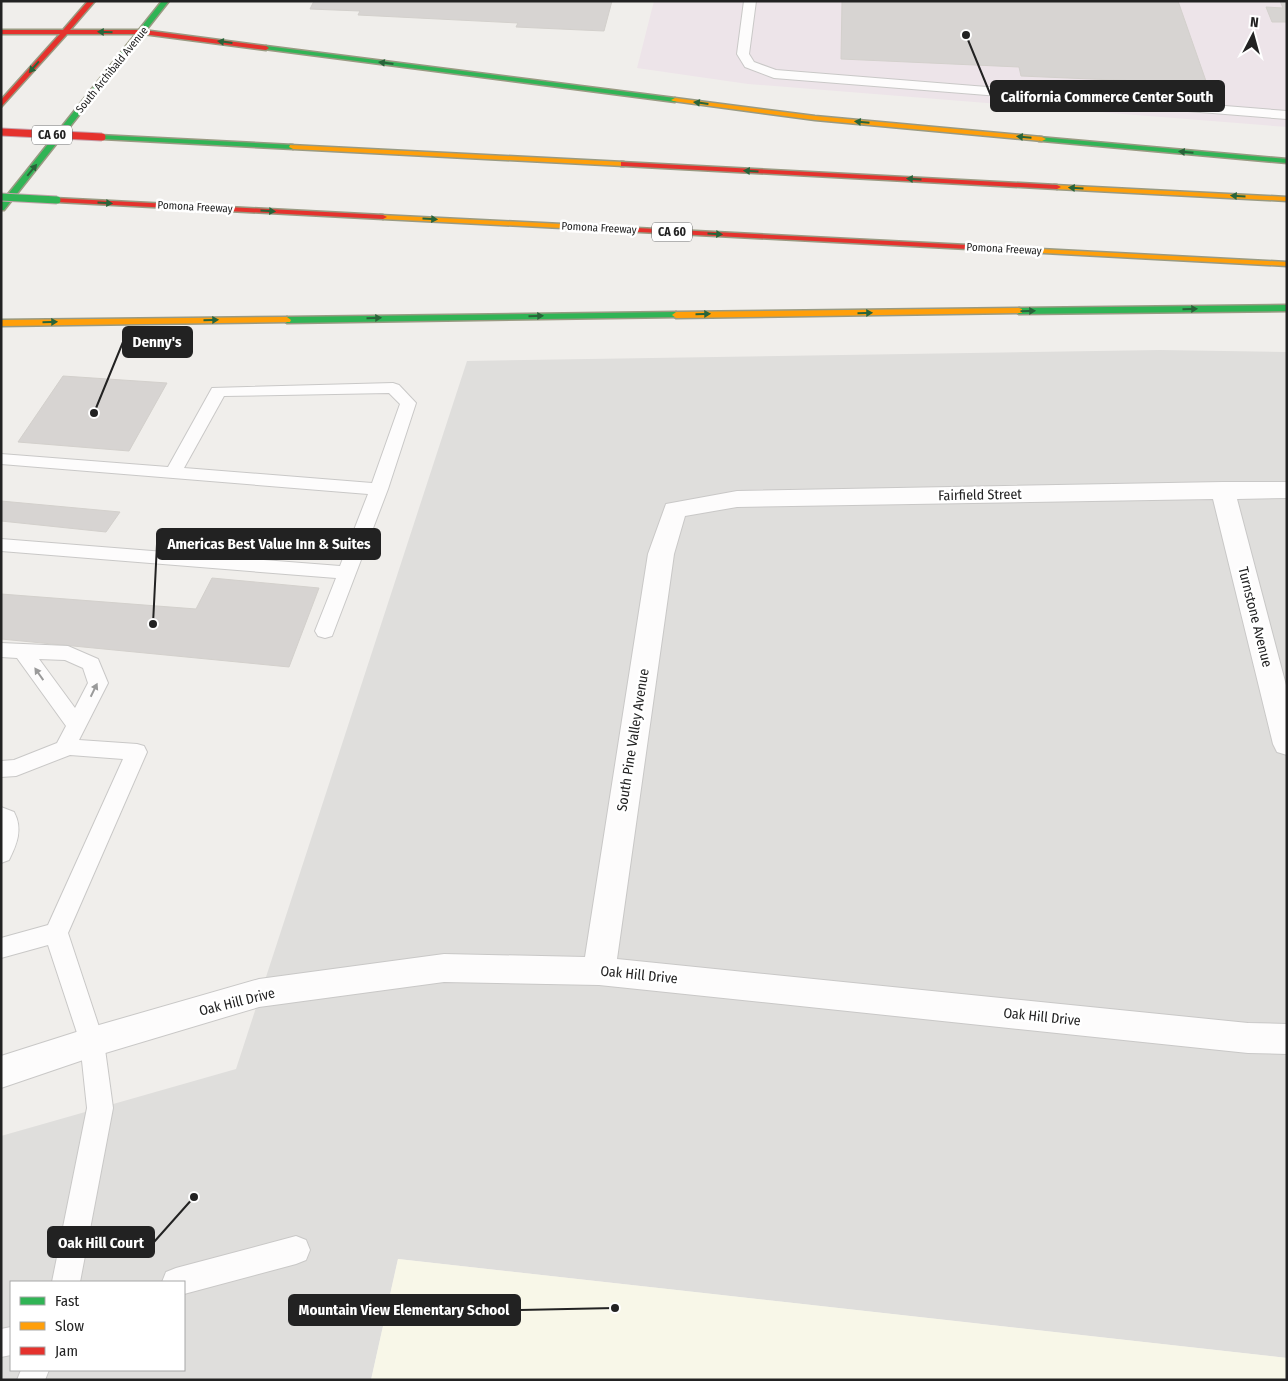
<svg xmlns="http://www.w3.org/2000/svg" width="1288" height="1381" font-family="'Fira Sans Condensed',sans-serif">
  <style>
    .residential { fill: #dfdedc; fill-rule: evenodd }
    .industrial { fill: #ede4e9 }
    .education { fill: #f8f7e8 }
    .building { fill: #d7d4d2; stroke: #d3d0cc }
    .lines { fill: none; stroke-linecap: round; stroke-linejoin: round }
    .lane-casing { stroke: #c9c8c7; stroke-width: 2 }
    .street-casing { stroke: #c9c8c7; stroke-width: 2 }
    .fast-casing { stroke: #999a82; stroke-width: 3 }
    .slow-casing { stroke: #999a82; stroke-width: 3 }
    .jam-casing { stroke: #999a82; stroke-width: 3 }
    .lane { fill: #fdfcfc; fill-rule: evenodd }
    .street { fill: #fdfcfc; fill-rule: evenodd }
    .fast { fill: #30b455; fill-rule: evenodd }
    .slow { fill: #ff9f0a; fill-rule: evenodd }
    .jam { fill: #e5322d; fill-rule: evenodd }
    .fast-bridge-casing { stroke: #c5a2ac; stroke-width: 9; stroke-linecap: butt }
    .jam-bridge-casing { stroke: #c5a2ac; stroke-width: 9; stroke-linecap: butt }
    .fast-bridge { stroke: #30b455; stroke-width: 7 }
    .jam-bridge { stroke: #e5322d; stroke-width: 7 }
    .oneway { fill: #286439 }
    .oneway2 { fill: #9a9a9a }
    .labels { text-anchor: middle; dominant-baseline: central; stroke-width: 5; stroke-linejoin: round; paint-order: stroke }
    .far-street-label { font-size: 11px; fill: #222; stroke: #fff }
    .shield { fill: #fff; stroke: #646464; stroke-width: 1 }
    .shield-label { font-size: 12px; font-weight: bold; fill: #222 }
    .street-label { font-size: 14px; fill: #222; stroke: #fff }
    .leader { fill: none; stroke: #222; stroke-width: 2 }
    .callout-dot { fill: #222; stroke: #fff; stroke-width: 2 }
    .callout { fill: #222; stroke: #222; stroke-width: 2 }
    .callout-label { font-size: 15px; text-anchor: middle; font-weight: bold; fill: #fff }
  </style>
  <rect width="100%" height="100%" fill="#f0eeeb"/>
  <path class="residential" d="M 1160,350 L 1287,352 L 1287,1358 L 398,1259 L 371,1380 L 1,1380 L 1,1136 L 236,1069 L 467,361 ZM 11,1282 L 184,1282 L 184,1370 L 11,1370 Z"/>
  <polygon class="industrial" points="654,1 1287,1 1287,127 748,84 637,68"/>
  <polygon class="education" points="398,1259 1287,1358 1287,1380 371,1380"/>
  <g class="building">
    <polygon points="314,1 612,1 604,31 516,27 518,23 358,15 360,11 310,9"/>
    <polygon points="842,1 1178,1 1207,84 1021,76 1019,67 841,59"/>
    <polygon points="1280,1 1287,1 1287,22 1272,22 1266,7 1283,8"/>
    <polygon points="63,376 167,383 129,451 18,442"/>
    <polygon points="1,501 120,512 106,532 1,521"/>
    <polygon points="212,578 319,588 289,667 1,639 1,594 196,609"/>
  </g>
  <g class="lines">
    <defs>
      <g id="lane">
        <polygon points="744,1 756,1 749,54 754,62 776,70 1287,111 1287,119 774,78 745,67 737,54"/>
        <path d="M 393,383 L 399,385 L 416,403 L 388,489 L 332,636 L 325,638 L 318,636 L 315,631 L 336,578 L 1,551 L 1,539 L 340,566 L 368,494 L 1,464 L 1,454 L 168,467 L 212,388 ZM 389,393 L 400,404 L 372,483 L 184,468 L 224,396 Z"/>
        <path d="M 1,643 L 68,646 L 98,659 L 108,683 L 79,740 L 137,744 L 144,746 L 147,752 L 68,933 L 104,1042 L 113,1108 L 80,1282 L 52,1282 L 87,1108 L 80,1042 L 48,945 L 1,958 L 1,938 L 48,925 L 123,759 L 70,755 L 16,776 L 1,777 L 1,761 L 14,760 L 57,743 L 66,726 L 17,658 L 1,657 ZM 39,659 L 65,660 L 83,668 L 88,683 L 75,708 Z"/>
        <path d="M 1,807 L 14,812 C 23,829 17,844 9,860 L 1,863 Z"/>
        <polygon points="296,1236 306,1240 310,1250 306,1260 296,1264 184,1294 184,1282 162,1282 166,1272 176,1268"/>
        <polygon points="11,1327 11,1355 1,1357 1,1329"/>
        <polygon points="21,1370 49,1370 45,1380 17,1380"/>
      </g>
      <polygon id="street" points="1223,482 1287,482 1287,498 1237,499 1287,689 1287,755 1277,752 1273,744 1213,499 737,507 685,516 674,554 617,959 1248,1023 1287,1024 1287,1054 1248,1053 599,985 444,982 259,1007 92,1057 1,1088 1,1056 92,1027 259,979 444,954 585,957 648,554 666,504 737,491"/>
      <g id="fast">
        <polygon points="162,1 169,1 4,210 1,210 1,203"/>
        <polygon points="266,46 675,98 679,100 675,102 264,49 264,47"/>
        <polygon points="99,135 293,145 297,147 293,149 102,139 99,139"/>
        <polygon points="1039,137 1287,159 1287,163 1042,141 1039,141"/>
        <polygon points="1287,305 1287,311 1019,314 1015,311 1019,308"/>
        <polygon points="676,312 680,315 679,317 287,323 283,320 287,317"/>
      </g>
      <g id="slow">
        <polygon points="675,98 815,116 1042,137 1046,139 1042,141 815,120 673,101 671,100"/>
        <polygon points="290,145 624,162 628,164 624,166 293,149 289,147"/>
        <polygon points="1054,185 1287,197 1287,201 1057,189 1053,187"/>
        <polygon points="380,215 601,226 605,228 601,230 383,219 379,217"/>
        <polygon points="984,246 1287,262 1287,266 987,250 983,248"/>
        <polygon points="1019,308 1022,309 1022,313 676,318 672,315 676,312"/>
        <polygon points="287,317 291,320 290,322 1,326 1,320"/>
      </g>
      <g id="jam">
        <polygon points="88,1 95,1 70,30 143,30 266,46 269,48 266,50 143,34 67,34 1,107 1,100 60,34 1,34 1,30 63,30"/>
        <polygon points="621,162 1057,185 1061,187 1057,189 624,166 621,166"/>
        <polygon points="54,198 383,215 387,217 383,219 57,202 53,200"/>
        <polygon points="598,226 987,246 991,248 987,250 601,230 597,228"/>
      </g>
    </defs>
    <use href="#lane" class="lane-casing"/>
    <use href="#street" class="street-casing"/>
    <use href="#fast" class="fast-casing"/>
    <use href="#slow" class="slow-casing"/>
    <use href="#jam" class="jam-casing"/>
    <use href="#lane" class="lane"/>
    <use href="#street" class="street"/>
    <use href="#fast" class="fast"/>
    <use href="#slow" class="slow"/>
    <use href="#jam" class="jam"/>
    <defs>
      <polyline id="fast-bridge" points="1,197 57,200"/>
      <polyline id="jam-bridge" points="1,132 102,137"/>
    </defs>
    <use href="#fast-bridge" class="fast-bridge-casing"/>
    <use href="#jam-bridge" class="jam-bridge-casing"/>
    <use href="#fast-bridge" class="fast-bridge"/>
    <use href="#jam-bridge" class="jam-bridge"/>
  </g>
  <defs><path id="oneway-solid" d="M-6-.8H1V-3.2L6.5 0L1 3.2V.8H-6Z" transform="scale(1.25)"/></defs>
  <g class="oneway">
    <use href="#oneway-solid" transform="translate(105 32) rotate(-179)"/>
    <use href="#oneway-solid" transform="translate(225 42) rotate(-173)"/>
    <use href="#oneway-solid" transform="translate(386 63) rotate(-173)"/>
    <use href="#oneway-solid" transform="translate(34 67) rotate(131)"/>
    <use href="#oneway-solid" transform="translate(701 103) rotate(-173)"/>
    <use href="#oneway-solid" transform="translate(862 122) rotate(-175)"/>
    <use href="#oneway-solid" transform="translate(1024 137) rotate(-175)"/>
    <use href="#oneway-solid" transform="translate(1186 152) rotate(-175)"/>
    <use href="#oneway-solid" transform="translate(32 170) rotate(-51)"/>
    <use href="#oneway-solid" transform="translate(751 171) rotate(-177)"/>
    <use href="#oneway-solid" transform="translate(914 179) rotate(-177)"/>
    <use href="#oneway-solid" transform="translate(1076 188) rotate(-177)"/>
    <use href="#oneway-solid" transform="translate(1238 196) rotate(-177)"/>
    <use href="#oneway-solid" transform="translate(105 203) rotate(3)"/>
    <use href="#oneway-solid" transform="translate(268 211) rotate(3)"/>
    <use href="#oneway-solid" transform="translate(430 219) rotate(3)"/>
    <use href="#oneway-solid" transform="translate(715 234) rotate(3)"/>
    <use href="#oneway-solid" transform="translate(1190 309) rotate(-1)"/>
    <use href="#oneway-solid" transform="translate(1028 311) rotate(-1)"/>
    <use href="#oneway-solid" transform="translate(865 313) rotate(-1)"/>
    <use href="#oneway-solid" transform="translate(703 314) rotate(-1)"/>
    <use href="#oneway-solid" transform="translate(536 316) rotate(-1)"/>
    <use href="#oneway-solid" transform="translate(374 318) rotate(-1)"/>
    <use href="#oneway-solid" transform="translate(211 320) rotate(-1)"/>
    <use href="#oneway-solid" transform="translate(50 322) rotate(-1)"/>
  </g>
  <g class="oneway2">
    <use href="#oneway-solid" transform="translate(39 674) rotate(-125)"/>
    <use href="#oneway-solid" transform="translate(94 690) rotate(-64)"/>
  </g>
  <g class="labels">
    <g class="far-street-label">
      <text transform="translate(112 70) rotate(-51)">South Archibald Avenue</text>
      <text transform="translate(195 207) rotate(3)">Pomona Freeway</text>
      <text transform="translate(599 228) rotate(3)">Pomona Freeway</text>
      <text transform="translate(1004 249) rotate(3)">Pomona Freeway</text>
    </g>
    <g class="shield">
      <rect x="32" y="125.5" width="40" height="19" rx="4"/>
      <rect x="652" y="222.5" width="40" height="19" rx="4"/>
    </g>
    <g class="shield-label">
      <text x="52" y="135">CA 60</text>
      <text x="672" y="232">CA 60</text>
    </g>
    <g class="street-label">
      <text transform="translate(980 495) rotate(-1)">Fairfield Street</text>
      <text transform="translate(1255 617) rotate(76)">Turnstone Avenue</text>
      <text transform="translate(633 740) rotate(-81)">South Pine Valley Avenue</text>
      <text transform="translate(639 975) rotate(6)">Oak Hill Drive</text>
      <text transform="translate(237 1002) rotate(-14)">Oak Hill Drive</text>
      <text transform="translate(1042 1017) rotate(6)">Oak Hill Drive</text>
    </g>
  </g>
  <path class="leader" d="M966 35L991 96M94 413L123 342M153 624L157 544M194 1197L154 1242M615 1308L520 1310"/>
  <g class="callout-dot">
    <circle cx="966" cy="35" r="5"/>
    <circle cx="94" cy="413" r="5"/>
    <circle cx="153" cy="624" r="5"/>
    <circle cx="194" cy="1197" r="5"/>
    <circle cx="615" cy="1308" r="5"/>
  </g>
  <g class="callout">
    <rect x="991" y="81" width="233" height="30" rx="5"/>
    <rect x="123" y="327" width="69" height="30" rx="5"/>
    <rect x="157" y="529" width="223" height="30" rx="5"/>
    <rect x="48" y="1227" width="106" height="30" rx="5"/>
    <rect x="289" y="1295" width="231" height="30" rx="5"/>
  </g>
  <g class="callout-label">
    <text x="1107" y="102">California Commerce Center South</text>
    <text x="157" y="347">Denny's</text>
    <text x="269" y="549">Americas Best Value Inn &amp; Suites</text>
    <text x="101" y="1248">Oak Hill Court</text>
    <text x="404" y="1315">Mountain View Elementary School</text>
  </g>
  <rect width="1288" height="1381" fill="none" stroke="#222222" stroke-width="5"/>
  <rect x="10" y="1281" width="175" height="90" fill="#ffffff" stroke="#a7a7a7"/>
  <rect x="20" y="1297" width="25" height="8" fill="#30b455" stroke="#a7a7a7"/>
  <text x="55" y="1306" font-size="15" fill="#222222">Fast</text>
  <rect x="20" y="1322" width="25" height="8" fill="#ff9f0a" stroke="#a7a7a7"/>
  <text x="55" y="1331" font-size="15" fill="#222222">Slow</text>
  <rect x="20" y="1347" width="25" height="8" fill="#e5322d" stroke="#a7a7a7"/>
  <text x="55" y="1356" font-size="15" fill="#222222">Jam</text>
  <g transform="translate(1253 35) rotate(6)" stroke="#ffffff" stroke-width="4" paint-order="stroke">
  <path d="M0-4L9 19L0 12L-9 19Z" fill="#222222"/>
  <text y="-8" font-size="14" font-weight="bold" text-anchor="middle" fill="#222222">N</text>
  </g>
</svg>
